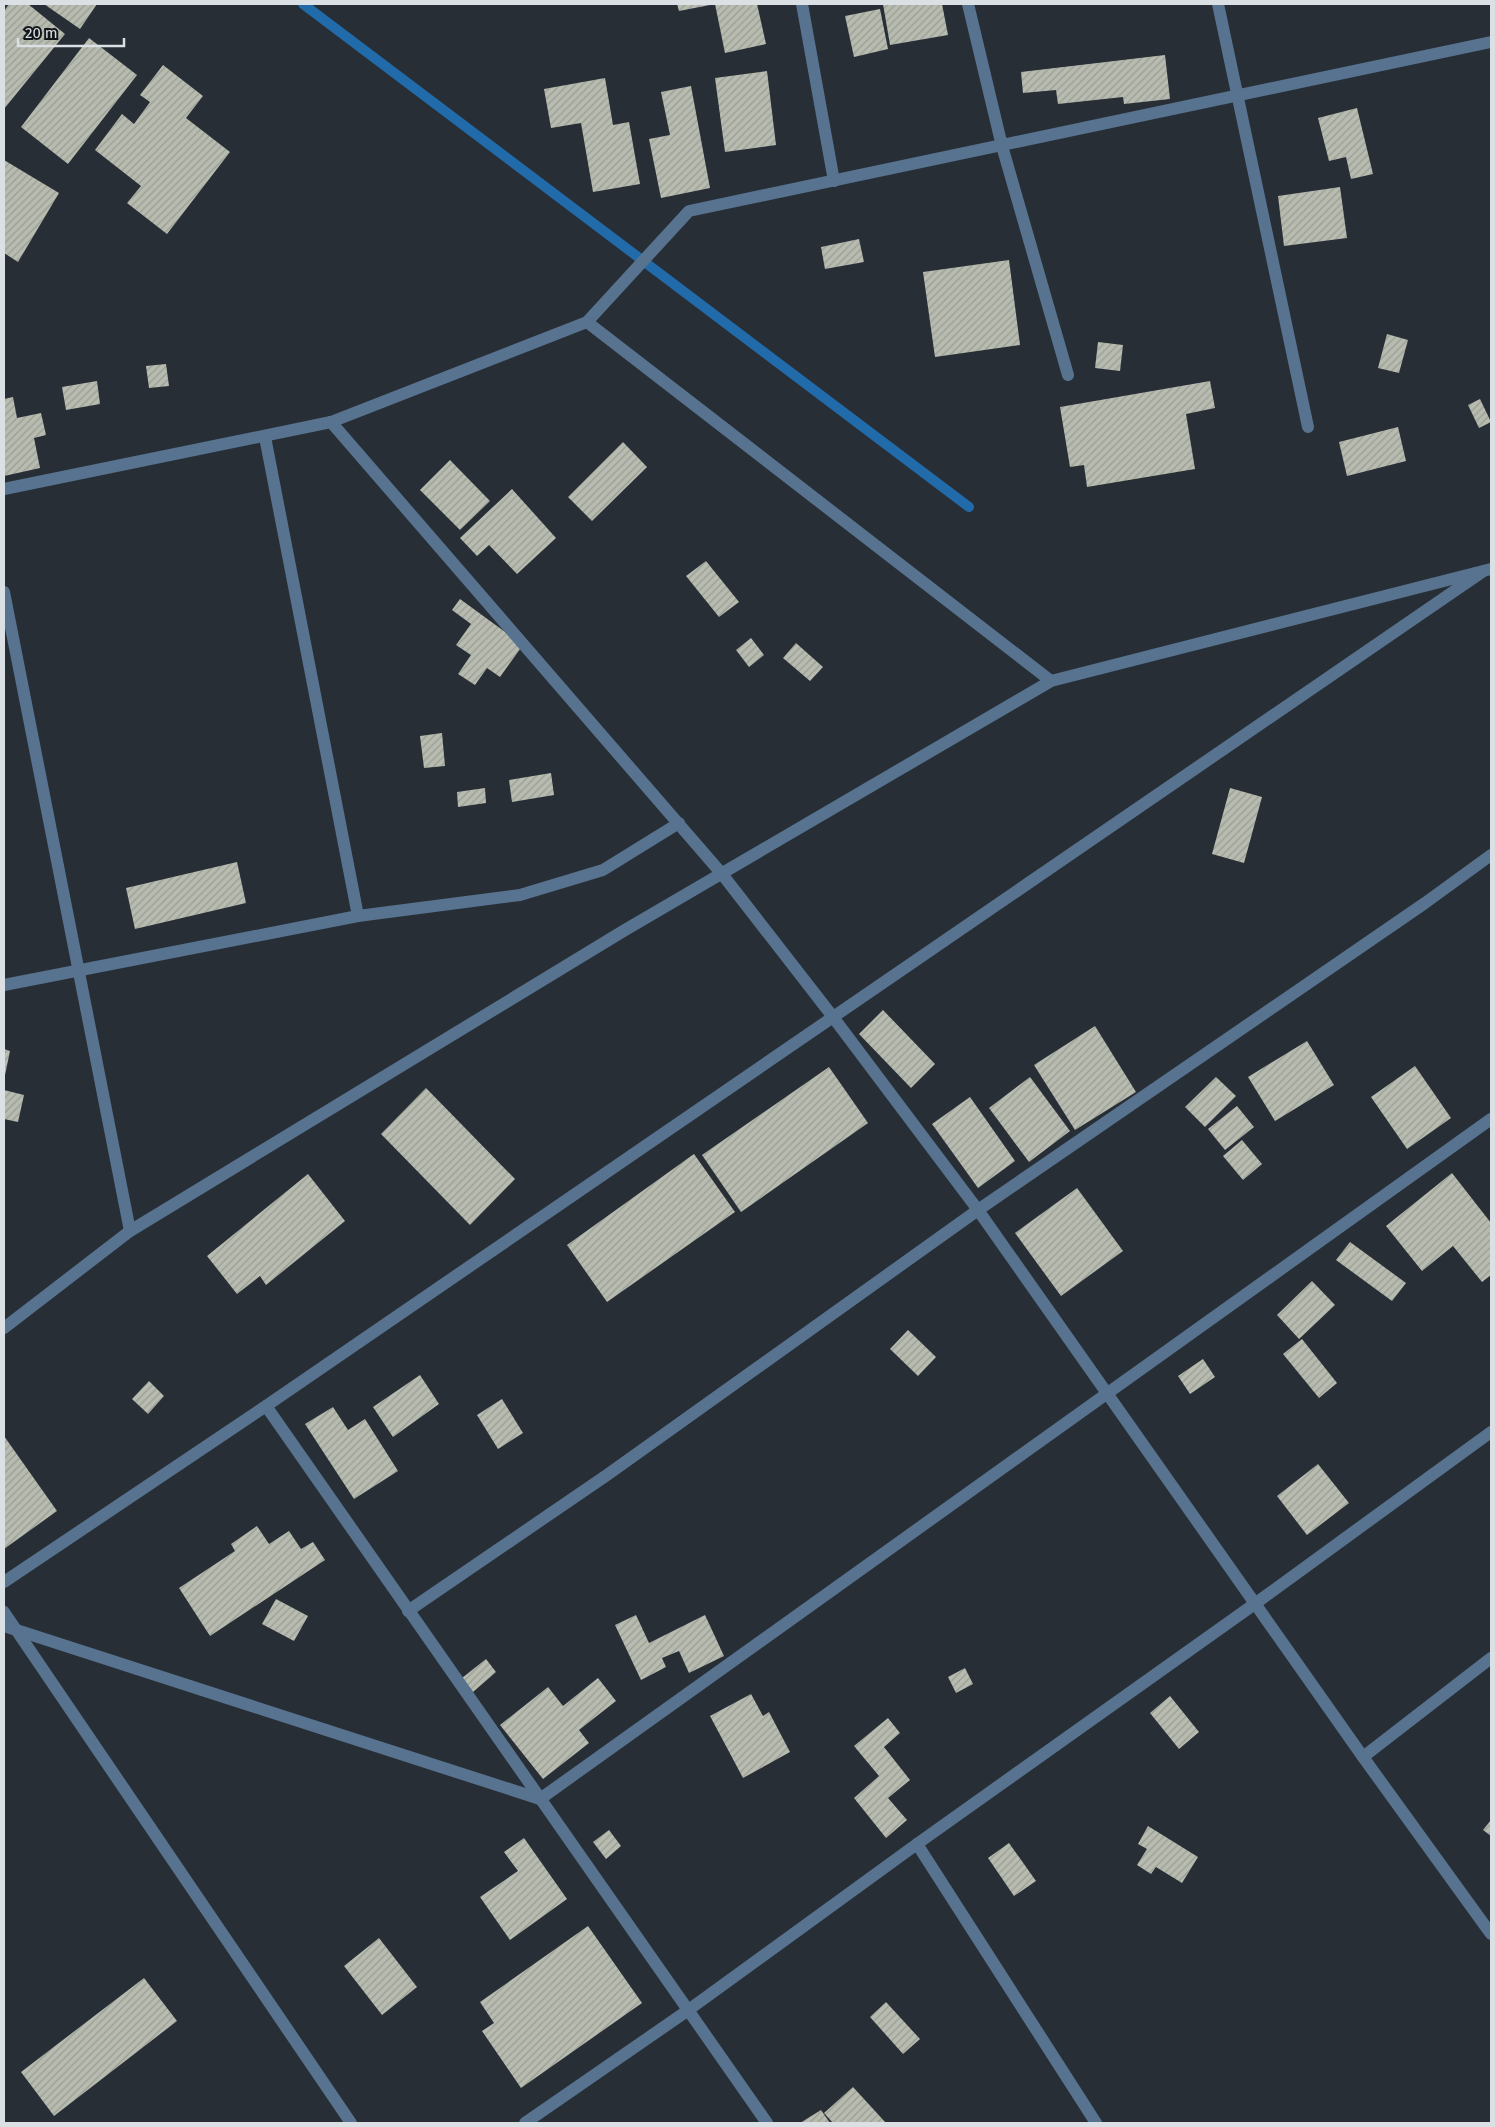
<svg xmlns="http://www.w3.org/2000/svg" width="1495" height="2127" font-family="'Fira Sans',sans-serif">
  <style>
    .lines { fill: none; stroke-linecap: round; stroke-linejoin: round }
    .stream { stroke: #226baa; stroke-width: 10 }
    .building { fill: url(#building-hatch) }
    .minor { stroke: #57738f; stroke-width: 12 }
  </style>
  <defs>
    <pattern id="building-hatch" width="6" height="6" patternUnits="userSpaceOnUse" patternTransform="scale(1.25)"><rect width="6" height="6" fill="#b8bbaf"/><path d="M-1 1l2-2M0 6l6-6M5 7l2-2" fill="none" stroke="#9a9d94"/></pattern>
  </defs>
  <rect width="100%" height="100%" fill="#272e35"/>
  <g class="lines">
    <polyline class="stream" points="303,4 969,507"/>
  </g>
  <g class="building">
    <polygon points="9,4 28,4 65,34 4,109 4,11"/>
    <polygon points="44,4 97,4 80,29"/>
    <polygon points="677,4 710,4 710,5 679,11"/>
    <polygon points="715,4 757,4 766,44 725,53"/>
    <polygon points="883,4 942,4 948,35 890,45"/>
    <polygon points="880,9 888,49 854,57 845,16"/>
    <polygon points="89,38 137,75 68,164 21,127"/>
    <polygon points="1165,55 1170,99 1124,104 1123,97 1058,104 1056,90 1023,93 1021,72"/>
    <polygon points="163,65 203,96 186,118 230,152 167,234 127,203 141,186 95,150 122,114 134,124 150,102 140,95"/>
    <polygon points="767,71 776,145 725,152 715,78"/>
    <polygon points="605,78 613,125 629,122 640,184 593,192 581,123 551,128 544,89"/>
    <polygon points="691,86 710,188 661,198 649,139 670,135 661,92"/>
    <polygon points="1357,108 1373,174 1351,179 1346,157 1329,161 1318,118"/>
    <polygon points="4,160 59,193 18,262 4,253"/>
    <polygon points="1340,187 1347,238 1284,246 1278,196"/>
    <polygon points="859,239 864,262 825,269 821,247"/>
    <polygon points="1009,260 1020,345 935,357 923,272"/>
    <polygon points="1387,334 1408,340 1399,373 1378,368"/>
    <polygon points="1098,342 1123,345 1120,371 1095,368"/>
    <polygon points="166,364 169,386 149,388 146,366"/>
    <polygon points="97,381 100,404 66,410 62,387"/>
    <polygon points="1210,381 1215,408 1186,414 1195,469 1087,487 1084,465 1070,467 1060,407"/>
    <polygon points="13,397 17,418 41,413 46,435 34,438 40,468 4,476 4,399"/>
    <polygon points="1480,399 1491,422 1479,428 1468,405"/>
    <polygon points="1398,427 1406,461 1347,476 1339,442"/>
    <polygon points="623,442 647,467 592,521 568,497"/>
    <polygon points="450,460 490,501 460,530 420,490"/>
    <polygon points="512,489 556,538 517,574 489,545 477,556 460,538"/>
    <polygon points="706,561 739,602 719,617 686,576"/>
    <polygon points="460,599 523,645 500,677 487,668 475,685 458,674 471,655 456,645 471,624 452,610"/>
    <polygon points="751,638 764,655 749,667 736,650"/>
    <polygon points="796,643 823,667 810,681 783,658"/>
    <polygon points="442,733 445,766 424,768 420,736"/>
    <polygon points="551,773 554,795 512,802 509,780"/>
    <polygon points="485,788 486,803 458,807 457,792"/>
    <polygon points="1230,788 1262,797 1244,863 1212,854"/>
    <polygon points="237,862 246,903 135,929 126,888"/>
    <polygon points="883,1010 935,1064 911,1088 859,1034"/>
    <polygon points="1095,1026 1136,1092 1075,1130 1034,1065"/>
    <polygon points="1307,1041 1334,1085 1275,1121 1248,1077"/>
    <polygon points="4,1049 10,1051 5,1075 4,1075"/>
    <polygon points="1415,1066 1451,1118 1407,1149 1371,1097"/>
    <polygon points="829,1067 868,1123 741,1212 702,1155"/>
    <polygon points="1030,1077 1070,1131 1029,1162 989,1108"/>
    <polygon points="1216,1077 1236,1096 1205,1127 1185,1107"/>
    <polygon points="426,1088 515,1179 470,1225 381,1134"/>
    <polygon points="4,1090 24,1095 18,1122 4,1119"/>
    <polygon points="970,1097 1015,1161 978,1188 932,1124"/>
    <polygon points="1237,1106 1254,1127 1225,1150 1208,1129"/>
    <polygon points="1242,1140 1262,1164 1243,1180 1223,1156"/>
    <polygon points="694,1154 735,1212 607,1302 567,1245"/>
    <polygon points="1452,1173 1491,1223 1491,1275 1482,1282 1453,1246 1422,1271 1386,1226"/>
    <polygon points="308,1174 345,1221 266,1285 260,1276 237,1294 207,1256"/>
    <polygon points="1077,1188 1123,1251 1061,1296 1015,1233"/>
    <polygon points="1350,1242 1406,1283 1392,1301 1336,1260"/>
    <polygon points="1312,1281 1335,1305 1299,1339 1277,1315"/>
    <polygon points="908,1330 936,1357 918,1376 890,1349"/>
    <polygon points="1302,1339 1337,1383 1319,1398 1283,1354"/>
    <polygon points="1203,1359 1215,1377 1190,1394 1178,1376"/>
    <polygon points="420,1375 439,1404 393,1437 373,1407"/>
    <polygon points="149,1381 164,1396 148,1414 132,1399"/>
    <polygon points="502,1399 523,1433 498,1449 477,1415"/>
    <polygon points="333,1407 348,1430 365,1419 398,1471 354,1499 305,1424"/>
    <polygon points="4,1436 57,1511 4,1549"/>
    <polygon points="1318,1464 1349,1503 1307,1535 1277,1496"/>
    <polygon points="257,1526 269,1544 289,1531 301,1549 313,1542 325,1560 210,1636 179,1588 235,1551 231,1544"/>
    <polygon points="276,1599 308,1616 294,1641 262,1624"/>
    <polygon points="636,1615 649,1643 705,1615 724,1656 689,1673 679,1651 662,1658 666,1667 641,1680 615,1625"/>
    <polygon points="486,1659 496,1672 473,1692 462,1678"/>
    <polygon points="965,1668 973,1684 956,1693 948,1677"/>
    <polygon points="598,1678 616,1701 579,1730 589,1743 543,1779 500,1725 548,1687 563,1706"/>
    <polygon points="751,1694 763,1716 769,1712 790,1752 743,1778 710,1716"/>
    <polygon points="1170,1696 1199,1732 1179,1749 1150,1713"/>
    <polygon points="888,1718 900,1733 884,1747 910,1780 888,1798 907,1820 886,1838 854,1798 879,1776 854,1746"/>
    <polygon points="1491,1820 1491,1836 1483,1830"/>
    <polygon points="1148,1826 1198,1857 1182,1883 1156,1867 1151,1874 1137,1865 1147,1849 1138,1844"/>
    <polygon points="609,1830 621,1846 606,1859 593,1842"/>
    <polygon points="524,1838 567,1899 510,1940 480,1897 518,1871 504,1852"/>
    <polygon points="1009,1843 1036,1881 1014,1896 988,1858"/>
    <polygon points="588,1926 642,2003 521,2088 482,2031 494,2023 480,2002"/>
    <polygon points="379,1938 417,1987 382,2015 344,1966"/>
    <polygon points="144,1978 177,2021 54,2116 21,2072"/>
    <polygon points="886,2002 920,2039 903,2054 870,2017"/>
    <polygon points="853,2087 886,2123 833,2123 824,2113"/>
    <polygon points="821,2110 830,2123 800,2123"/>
  </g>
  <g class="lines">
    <g class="minor">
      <polyline points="802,4 834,181"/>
      <polyline points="968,4 1002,146 1068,375"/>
      <polyline points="1218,4 1308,427"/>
      <polyline points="587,322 1051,681"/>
      <polyline points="331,422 722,874 833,1017 978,1210 1363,1757 1491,1934"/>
      <polyline points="265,437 358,916"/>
      <polyline points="4,489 331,422 587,322 689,211 1491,42"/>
      <polyline points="4,592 130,1231"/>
      <polyline points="4,985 358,916 520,895 603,870 679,823"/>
      <polyline points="4,1328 130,1231 625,930 1051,681 1491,569"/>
      <polyline points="266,1406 767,2123"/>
      <polyline points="4,1582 266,1406 1482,572"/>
      <polyline points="408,1611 607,1475 978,1210 1425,903 1491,855"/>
      <polyline points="4,1612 351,2123"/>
      <polyline points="4,1626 540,1799 1491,1119"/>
      <polyline points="1363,1757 1491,1658"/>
      <polyline points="917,1844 1096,2123"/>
      <polyline points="525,2123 687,2011 917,1844 1256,1603 1491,1432"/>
    </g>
  </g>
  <rect width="1495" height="2127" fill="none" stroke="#dbe0e5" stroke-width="10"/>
  <path d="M18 38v8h106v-8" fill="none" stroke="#dbe0e5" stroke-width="2.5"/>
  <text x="25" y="38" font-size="15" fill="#dbe0e5" stroke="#121619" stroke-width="4" paint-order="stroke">20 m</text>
</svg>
